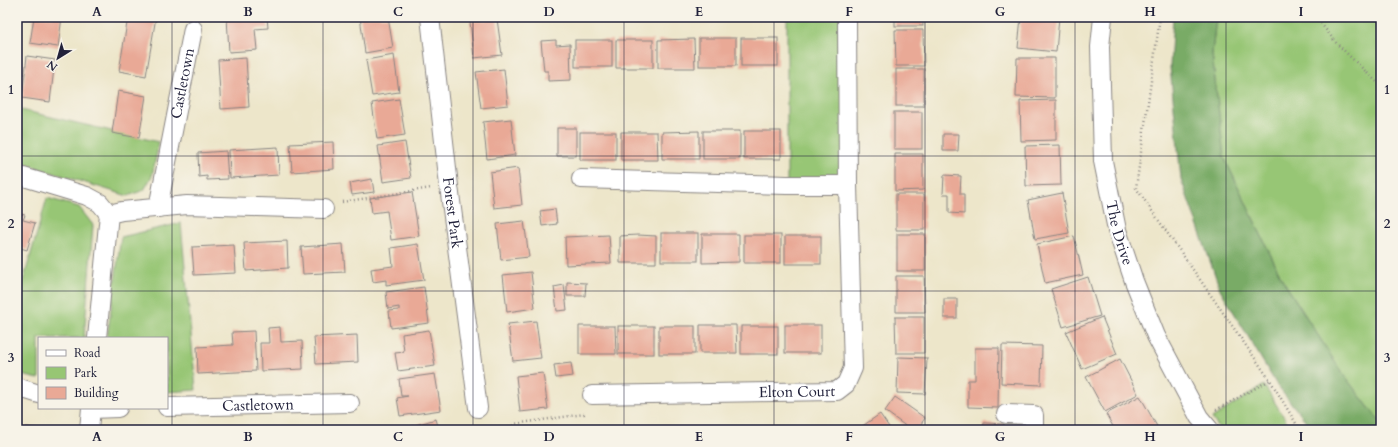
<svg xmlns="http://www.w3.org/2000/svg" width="1398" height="447" font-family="Cardo,serif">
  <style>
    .green { fill: #97c674; stroke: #5c7458 }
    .forest { fill: #79ab66; stroke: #4e6650 }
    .building { fill: #e9a996 }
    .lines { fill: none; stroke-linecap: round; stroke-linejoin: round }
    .street-casing { stroke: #888482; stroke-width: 20 }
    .path { stroke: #888482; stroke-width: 2.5; stroke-dasharray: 1 3; stroke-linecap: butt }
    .street { stroke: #fff; stroke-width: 18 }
    .grid { fill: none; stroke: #22223b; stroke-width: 1; stroke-opacity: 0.55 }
    .labels { text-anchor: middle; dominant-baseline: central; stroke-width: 3; stroke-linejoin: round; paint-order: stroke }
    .street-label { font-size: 15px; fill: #22223b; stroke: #f7f3e8 }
    .neatline { fill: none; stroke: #22223b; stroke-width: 1.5 }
    .grid-label { font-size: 13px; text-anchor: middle; font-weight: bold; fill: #22223b }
  </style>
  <rect width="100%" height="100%" fill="#f7f3e8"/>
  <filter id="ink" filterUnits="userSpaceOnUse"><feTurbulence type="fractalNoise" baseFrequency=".025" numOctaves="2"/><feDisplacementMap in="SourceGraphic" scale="8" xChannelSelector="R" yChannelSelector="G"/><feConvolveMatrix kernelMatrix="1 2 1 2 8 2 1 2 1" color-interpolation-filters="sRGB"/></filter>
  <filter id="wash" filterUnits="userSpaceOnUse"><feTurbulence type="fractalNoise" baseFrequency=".012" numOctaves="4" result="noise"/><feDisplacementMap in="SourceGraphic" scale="16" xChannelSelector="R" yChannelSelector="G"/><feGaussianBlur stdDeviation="0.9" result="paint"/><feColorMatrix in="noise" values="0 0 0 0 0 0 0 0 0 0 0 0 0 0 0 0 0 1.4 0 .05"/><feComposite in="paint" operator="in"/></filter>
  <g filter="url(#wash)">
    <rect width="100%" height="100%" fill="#ede6ca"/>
    <g class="green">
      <polygon points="787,17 847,17 848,185 787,185"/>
      <polygon points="1216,17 1381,17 1381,423 1342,373 1282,279 1224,157 1212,54"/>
      <polygon points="17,109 159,142 152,176 144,190 128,196 28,165 17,159"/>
      <polygon points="47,198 79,207 93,225 84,338 39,338 39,379 17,374 17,302"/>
      <polygon points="181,223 196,390 167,392 167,338 107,338 121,237"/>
      <polygon points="1264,385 1292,430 1220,430 1212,418"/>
    </g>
    <polygon class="forest" points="1173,17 1216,17 1212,54 1224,157 1282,279 1342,373 1381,423 1381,430 1313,430 1278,387 1220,289 1181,179 1170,67"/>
    <g id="blocks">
      <g class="building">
        <polygon points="34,17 62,17 58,47 30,43"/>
        <polygon points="128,17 156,17 146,76 119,71"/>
        <polygon points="227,17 267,17 268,28 255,29 257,50 229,52"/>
        <polygon points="360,17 388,17 393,48 365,53"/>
        <rect x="895" y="17" width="28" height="9"/>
        <polygon points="1021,17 1059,17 1056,52 1018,48"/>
        <polygon points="497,19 502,55 474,58 470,22"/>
        <polygon points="895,30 923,30 924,66 896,66"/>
        <rect x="699" y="38" width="37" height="28"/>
        <rect x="741" y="38" width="37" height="28"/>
        <polygon points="694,39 695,68 658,68 658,40"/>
        <polygon points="556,40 556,45 570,44 571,80 548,81 548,71 544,71 541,41"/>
        <rect x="575" y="40" width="37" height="27"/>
        <rect x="616" y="40" width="37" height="28"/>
        <polygon points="394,55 399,92 372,96 366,60"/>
        <polygon points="27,56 55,60 50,102 22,98"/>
        <polygon points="246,58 249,107 221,109 218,60"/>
        <polygon points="1017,58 1055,58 1055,98 1016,97"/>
        <polygon points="504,69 508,105 481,108 476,72"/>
        <rect x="896" y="69" width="28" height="37"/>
        <polygon points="118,91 146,96 139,138 112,133"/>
        <polygon points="399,99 405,135 377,139 372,103"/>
        <polygon points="1056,100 1056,140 1021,141 1020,101"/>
        <rect x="894" y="112" width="28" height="37"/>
        <polygon points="511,119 515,155 487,159 483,122"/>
        <rect x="557" y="128" width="19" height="28"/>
        <polygon points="699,131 699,159 662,159 662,132"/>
        <rect x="703" y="131" width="37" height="28"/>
        <rect x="744" y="131" width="37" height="28"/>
        <rect x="580" y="132" width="36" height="28"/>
        <polygon points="621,132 657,132 658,160 621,160"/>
        <polygon points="943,134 959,134 958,151 943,151"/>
        <polygon points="333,142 334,169 292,172 290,144"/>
        <polygon points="405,142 411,178 383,182 378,146"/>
        <polygon points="1060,145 1061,185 1026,186 1025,146"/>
        <polygon points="278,147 279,175 230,178 229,150"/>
        <polygon points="226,151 228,179 207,180 207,176 199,177 198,153"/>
        <polygon points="895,154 923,154 923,190 895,191"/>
        <polygon points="518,168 522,205 494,208 490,172"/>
        <polygon points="944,175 961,176 960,194 964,194 964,214 949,213 949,194 943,194"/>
        <polygon points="372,179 374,192 352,195 350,183"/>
        <polygon points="412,192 419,236 391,240 387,211 372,213 370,198"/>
        <polygon points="1062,193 1069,233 1035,239 1028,200"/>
        <rect x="896" y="194" width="28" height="36"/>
        <polygon points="555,209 557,224 542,226 540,211"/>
        <polygon points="17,213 25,215 23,220 35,223 27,250 17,247"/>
        <polygon points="524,221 529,257 501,260 497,224"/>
        <rect x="661" y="233" width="37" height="28"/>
        <polygon points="702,234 739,234 739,262 702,263"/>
        <rect x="897" y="234" width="28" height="37"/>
        <polygon points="609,235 611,263 566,265 565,237"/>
        <polygon points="638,235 656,236 656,263 620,263 620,236"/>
        <rect x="744" y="235" width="37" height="28"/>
        <rect x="785" y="236" width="36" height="28"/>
        <polygon points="1074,236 1083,275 1045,283 1037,244"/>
        <polygon points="287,241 288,268 246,271 244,243"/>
        <polygon points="343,244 345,272 303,274 301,247"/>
        <polygon points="418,244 424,280 386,285 386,280 373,282 371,269 393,266 391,248"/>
        <polygon points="234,245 236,273 194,275 192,247"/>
        <polygon points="531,272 535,308 507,312 503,275"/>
        <polygon points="896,276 924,276 925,312 896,312"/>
        <polygon points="1088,277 1100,316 1063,327 1051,289"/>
        <polygon points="567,282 586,283 585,296 567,296"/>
        <polygon points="564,285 567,310 557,311 554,287"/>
        <polygon points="424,287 429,323 391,328 389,311 399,310 399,307 388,309 386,292"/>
        <rect x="944" y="299" width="13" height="19"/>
        <polygon points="895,317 924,317 924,353 896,353"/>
        <polygon points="1102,317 1117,354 1082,369 1066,332"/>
        <polygon points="536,321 541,358 513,361 508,324"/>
        <polygon points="700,325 736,325 737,353 700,353"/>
        <rect x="785" y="325" width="36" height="28"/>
        <polygon points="579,326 615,326 616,354 579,354"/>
        <rect x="618" y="326" width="36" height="28"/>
        <rect x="659" y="326" width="36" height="28"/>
        <rect x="741" y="326" width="37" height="28"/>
        <polygon points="280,327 281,342 302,341 303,369 261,371 260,343 269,343 268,328"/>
        <polygon points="429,330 435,366 398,371 395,353 404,352 402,334"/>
        <polygon points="254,331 256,371 198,374 197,347 233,345 232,332"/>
        <polygon points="357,335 358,362 316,364 314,337"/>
        <polygon points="1002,345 1042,346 1041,385 1001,383"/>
        <polygon points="975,348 999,348 998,408 968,407 968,380 975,380"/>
        <polygon points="898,357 927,358 925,394 897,393"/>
        <polygon points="1120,359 1138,394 1105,412 1086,377"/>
        <polygon points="571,363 573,376 556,378 554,365"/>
        <polygon points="543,373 548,409 520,412 516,376"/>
        <polygon points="435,374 441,410 400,416 397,398 408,396 401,396 399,379"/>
        <polygon points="1140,396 1159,430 1115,430 1106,414"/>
        <polygon points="895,397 925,418 917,430 911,430 885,411"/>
        <polygon points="880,414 891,430 857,430 864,425"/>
        <polygon points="436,419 439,430 410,430 409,427"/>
        <polygon points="984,423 1004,424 1004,430 983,430"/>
        <polygon points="26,427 43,429 43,430 26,430"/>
        <rect x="586" y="428" width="16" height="2"/>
      </g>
    </g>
  </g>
  <g filter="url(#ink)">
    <use href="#blocks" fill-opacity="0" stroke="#888482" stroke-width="1"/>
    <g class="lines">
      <defs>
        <g id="street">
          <path id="s1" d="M 430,17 L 449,186 L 478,408"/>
          <path id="s2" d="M 1103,17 L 1100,47 L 1103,161 L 1117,230 L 1134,281 L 1156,336 L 1199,417 L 1210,430"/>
          <polyline points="17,175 87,196 100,203 109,214"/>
          <polyline points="581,179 787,185 848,185"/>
          <path id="s3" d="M 158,208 L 193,29"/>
          <polyline points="97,338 109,214 122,211 187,205 324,209"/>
          <polyline points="17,387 39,394"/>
          <path id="s4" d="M 592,395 L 837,391 L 846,384 L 853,368 L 848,185 L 847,17"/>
          <path id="s5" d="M 167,407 L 350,403"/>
          <polyline points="91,409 118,408"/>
          <polyline points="1006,414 1034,415 1034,430"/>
          <polyline points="89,430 91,408"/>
        </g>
      </defs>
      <use href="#street" class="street-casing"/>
      <g class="path">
        <polyline points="1160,17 1136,188 1270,380 1300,430"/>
        <polyline points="1316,17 1337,44 1381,86"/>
        <polyline points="342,202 431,188"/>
        <polyline points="1216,410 1270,380"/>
        <polyline points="509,427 514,424 584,414 585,412"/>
        <polyline points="1177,430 1183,426"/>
      </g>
      <use href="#street" class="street"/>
    </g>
  </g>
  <path class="grid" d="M 172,17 L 172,430M 323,17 L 323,430M 473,17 L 473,430M 624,17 L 624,430M 774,17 L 774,430M 925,17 L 925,430M 1075,17 L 1075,430M 1226,17 L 1226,430M 17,156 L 1381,156M 17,291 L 1381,291"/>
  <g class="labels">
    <g class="street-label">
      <text stroke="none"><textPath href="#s3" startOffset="127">Castletown</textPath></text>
      <text stroke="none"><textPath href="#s1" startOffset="197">Forest Park</textPath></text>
      <text stroke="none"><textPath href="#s2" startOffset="218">The Drive</textPath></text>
      <text stroke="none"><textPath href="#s4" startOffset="205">Elton Court</textPath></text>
      <text stroke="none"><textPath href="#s5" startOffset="91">Castletown</textPath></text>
    </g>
  </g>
  <rect width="1398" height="447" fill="none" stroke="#f7f3e8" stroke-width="44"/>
  <rect x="38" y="337" width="130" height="72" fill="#f7f3e8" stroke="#a29fa3"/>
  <rect x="46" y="350" width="20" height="6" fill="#ffffff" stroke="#a29fa3"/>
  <text x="74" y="357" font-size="12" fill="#22223b">Road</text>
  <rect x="46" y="367" width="20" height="12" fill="#97c674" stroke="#a29fa3"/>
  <text x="74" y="377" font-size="12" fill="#22223b">Park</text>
  <rect x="46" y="387" width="20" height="12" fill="#e9a996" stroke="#a29fa3"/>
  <text x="74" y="397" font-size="12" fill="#22223b">Building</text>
  <g transform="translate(58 58) rotate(217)" stroke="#f7f3e8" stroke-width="3" paint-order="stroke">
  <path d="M0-3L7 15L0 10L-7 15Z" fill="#22223b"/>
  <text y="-6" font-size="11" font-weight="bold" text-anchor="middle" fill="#22223b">N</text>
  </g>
  <rect x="22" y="22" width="1354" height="403" class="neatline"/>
  <g class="grid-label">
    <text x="97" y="16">A</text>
    <text x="248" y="16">B</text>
    <text x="398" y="16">C</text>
    <text x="549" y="16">D</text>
    <text x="699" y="16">E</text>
    <text x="849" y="16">F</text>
    <text x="1000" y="16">G</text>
    <text x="1150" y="16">H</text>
    <text x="1301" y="16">I</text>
    <text x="11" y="94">1</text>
    <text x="1387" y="94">1</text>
    <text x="11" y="228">2</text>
    <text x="1387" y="228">2</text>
    <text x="11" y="362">3</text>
    <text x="1387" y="362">3</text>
    <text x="97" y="441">A</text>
    <text x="248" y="441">B</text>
    <text x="398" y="441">C</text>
    <text x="549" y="441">D</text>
    <text x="699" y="441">E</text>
    <text x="849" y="441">F</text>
    <text x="1000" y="441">G</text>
    <text x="1150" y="441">H</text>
    <text x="1301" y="441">I</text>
  </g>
</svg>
